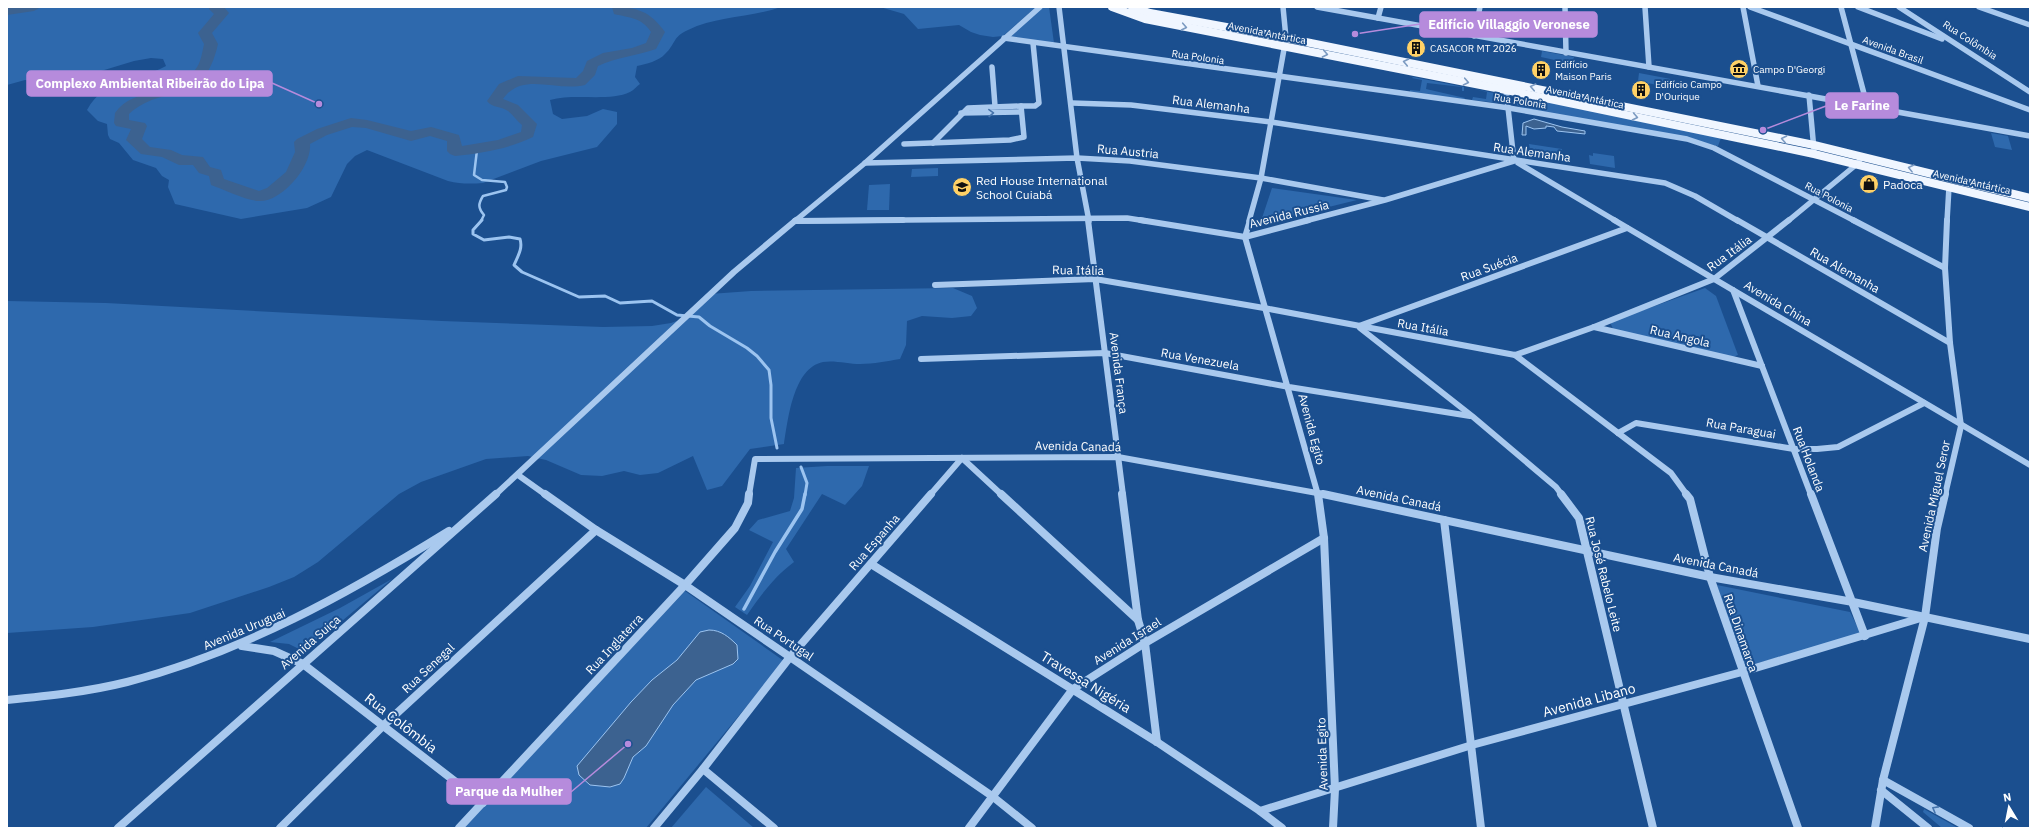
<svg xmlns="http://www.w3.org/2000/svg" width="2037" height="835" font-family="'IBM Plex Sans',sans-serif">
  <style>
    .green { fill: #2e69ad }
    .water { fill: #3c6290; stroke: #9cc4f0 }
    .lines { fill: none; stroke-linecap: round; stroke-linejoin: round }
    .stream-far2 { stroke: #9cc4f0; stroke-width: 2.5 }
    .stream-far1 { stroke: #9cc4f0; stroke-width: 3 }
    .stream { stroke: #9cc4f0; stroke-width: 3.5 }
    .river { fill: #3c6290; fill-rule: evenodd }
    .minor-far2 { stroke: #a9c9ee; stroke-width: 5.5 }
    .minor-far1 { stroke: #a9c9ee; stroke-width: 6 }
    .minor { stroke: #a9c9ee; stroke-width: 8 }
    .major { stroke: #f0f6ff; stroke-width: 8 }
    .oneway { stroke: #7b9ac1 }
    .oneway2 { stroke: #4674ac }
    .labels { text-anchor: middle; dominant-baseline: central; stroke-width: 4; stroke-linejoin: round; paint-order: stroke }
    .far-street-label { font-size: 10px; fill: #fff; stroke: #1b4f8f }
    .far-poi-label { font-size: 10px; fill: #fff; stroke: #1b4f8f; text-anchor: start }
    .street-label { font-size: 12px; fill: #fff; stroke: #1b4f8f }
    .poi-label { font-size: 12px; fill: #fff; stroke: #1b4f8f; text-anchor: start }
    .near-street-label { font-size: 14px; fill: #fff; stroke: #1b4f8f }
    .leader { fill: none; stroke: #b68bdc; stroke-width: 1.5 }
    .callout-dot { fill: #b68bdc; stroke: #1b4f8f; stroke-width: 1.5 }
    .callout { fill: #b68bdc; stroke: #b68bdc; stroke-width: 1.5 }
    .callout-label { font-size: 13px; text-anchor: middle; font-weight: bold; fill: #fff }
  </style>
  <rect width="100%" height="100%" fill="#1b4f8f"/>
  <g class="green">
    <path d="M 7,7 L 781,7 C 750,18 717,16 688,30 C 673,36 675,45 665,54 C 659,61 646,64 637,66 L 635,77 L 640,84 C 637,86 634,90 630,92 C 610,102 574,93 550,100 L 553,114 L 562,119 L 587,116 L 603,109 L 617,112 L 617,124 L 597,147 L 541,161 L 483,183 C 470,184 460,184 448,181 L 367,150 L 355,156 L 347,164 L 331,197 L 307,208 L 241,219 L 175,204 L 168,187 L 169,180 L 162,176 L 156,168 L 133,160 L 119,143 L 110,139 L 108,135 L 107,124 L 98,121 L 87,110 C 106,76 137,82 166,66 L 163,59 L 151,58 L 134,61 L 101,71 L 45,84 L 25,80 L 7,85 Z"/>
    <polygon points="880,7 1036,7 1003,36 993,37 980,35 971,32 959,25 918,29 904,14"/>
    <polygon points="1041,7 1049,7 1054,43 1010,37 1011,35"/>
    <polygon points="1542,51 1574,57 1573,64 1541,57"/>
    <polygon points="1639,73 1676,80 1676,89 1638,81"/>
    <polygon points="1413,77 1464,87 1464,91 1462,91 1462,87 1427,83 1426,89 1465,98 1464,100 1410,92 1410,90 1420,91 1422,80 1412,78"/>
    <polygon points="1474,89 1499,94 1499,103 1472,100 1473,97 1486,99 1487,92"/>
    <polygon points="1518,95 1721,138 1718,146 1521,108 1517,105 1515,98"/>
    <polygon points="1991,133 2008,136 2012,150 1995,147"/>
    <polygon points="1529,144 1562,149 1562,160 1531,155"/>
    <polygon points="1593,153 1614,156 1615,168 1590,164 1589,155 1593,156"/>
    <polygon points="938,168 938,176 911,177 912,169"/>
    <polygon points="890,184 889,210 867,210 869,185"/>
    <polygon points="1272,188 1357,200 1260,224"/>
    <path d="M 953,288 L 972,296 L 977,308 L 971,316 L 952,318 L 922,316 L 907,321 L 906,345 L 900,359 C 887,361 874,364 860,364 C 849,364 834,360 823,362 C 793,368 788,420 784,444 L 750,449 L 722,486 L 707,490 L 693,456 L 658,473 L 640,475 L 624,471 L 602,476 L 581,475 L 546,460 L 528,456 L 486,459 L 421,482 L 399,494 L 318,562 L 294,577 L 269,587 L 190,613 L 93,627 L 7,633 L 7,301 L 106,303 L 442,321 L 603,327 L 652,326 L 671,323 L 688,317 L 710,294 L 751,291 Z"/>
    <polygon points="1705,288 1716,296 1738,355 1733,357 1613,329 1610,322"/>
    <path d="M 827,466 L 869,466 L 862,486 L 845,505 L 822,494 L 786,549 L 794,562 C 774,577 761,595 747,615 L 735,607 L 750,586 L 773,542 L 749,530 L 758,520 L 790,511 L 794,498 L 796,468 Z"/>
    <polygon points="392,579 305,652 289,644 270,642 340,608"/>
    <polygon points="1717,585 1850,612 1861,634 1744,667"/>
    <polygon points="685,591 784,661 646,828 462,828"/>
    <polygon points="706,787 754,828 671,828"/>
    <polygon points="1924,809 1958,828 1942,828 1923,812"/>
  </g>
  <g class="water">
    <polygon points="1534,119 1562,127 1585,131 1585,134 1557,131 1554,127 1546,126 1546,128 1534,129 1526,126 1526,135 1522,135 1523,123"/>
    <path d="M 709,630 C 721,630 729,637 737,645 L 738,659 L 733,664 L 696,680 L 673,705 L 646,746 L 633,757 L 624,778 L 620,784 L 610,787 L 590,785 L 579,775 L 577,766 L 631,702 L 652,680 L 677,660 L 700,632 Z"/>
  </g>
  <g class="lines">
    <path class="stream-far2" d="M 477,150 L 474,175 L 482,180 L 505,182 L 507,187 L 506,190 L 483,196 C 478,204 478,208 484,215 L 481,221"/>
    <g class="stream-far1">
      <path d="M 482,220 L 473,230 L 473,234 L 484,240 L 509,237 L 520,239 C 523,248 518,256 514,265 L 522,272 L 579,297 L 605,296 L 620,303 L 652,301 L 677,315 L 699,317 L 710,326 L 747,348 L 757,356 L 769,370 L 771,385 L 771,418 L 777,448"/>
      <polyline points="801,467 807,483 805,495"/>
    </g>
    <polyline class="stream" points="744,609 775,552 802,509 805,494"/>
    <g class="river">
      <polygon points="7,7 41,7 34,11 7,15"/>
      <path d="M 210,7 L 224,7 L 229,13 L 212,33 L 218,44 C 203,110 166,81 129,114 L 129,120 L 145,123 L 147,126 L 142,139 L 150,147 L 171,150 L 182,155 L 203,157 L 210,167 L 221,170 L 224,179 L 259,191 L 267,188 L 286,172 L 295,152 L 294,142 L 297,139 L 317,129 L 351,118 L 367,120 L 411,131 L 431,127 L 459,135 L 462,146 L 498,140 L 521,132 L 522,125 C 517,121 513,115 508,111 C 501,106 492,108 487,101 L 499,84 L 518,76 L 576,78 L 583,71 L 587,61 L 603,53 L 632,48 L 646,43 L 651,32 C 641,17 630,18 614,14 L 612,7 C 637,7 650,11 665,32 L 656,49 C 637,56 617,57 598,66 L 595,75 L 585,85 C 556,92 522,71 503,99 L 518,105 L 537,124 L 533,137 C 508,149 482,153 455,156 L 450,154 L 447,151 L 447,141 L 430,136 L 411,141 L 366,128 L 352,127 L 327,135 L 310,144 C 312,166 282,202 259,201 C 247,201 223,189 211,185 L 209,176 L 199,173 L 193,165 L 179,165 L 162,157 L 141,154 L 126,140 L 131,129 L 116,126 L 114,123 L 115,113 C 134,85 177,98 195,70 C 201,63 202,53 204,44 L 198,33 L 214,14 L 209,9 Z"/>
    </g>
    <g class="minor-far2">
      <polyline points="1059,7 1077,158 1089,221"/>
      <polyline points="1317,7 2030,136"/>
      <polyline points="1565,7 1566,53"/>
      <polyline points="1645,7 1649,67"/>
      <polyline points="1743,7 1758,86"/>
      <polyline points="1750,7 2030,110"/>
      <polyline points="1841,7 1867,105"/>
      <polyline points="1858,7 1942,39"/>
      <polyline points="1899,7 2030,92"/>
      <polyline points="1979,7 2030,25"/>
      <polyline points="1378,18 1381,7"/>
      <polyline points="1474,36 1480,7"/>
      <polyline points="1004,38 1509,108 1687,139 1714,148 1855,221"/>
      <polyline points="992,67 995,106"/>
      <polyline points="1809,95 1814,150"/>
      <polyline points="1072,103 1131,105 1271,122 1665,183 1695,196 1738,221"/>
      <polyline points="961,113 1021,112"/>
      <polyline points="933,143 968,108 1021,106"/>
      <polyline points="904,144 1010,140 1024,137 1021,106 1035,106 1039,103 1033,43"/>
      <polyline points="865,163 1077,158 1130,161 1261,178 1383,200"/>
      <polyline points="1518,163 1616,221"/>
      <polyline points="795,221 1127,218 1146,221"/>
      <polyline points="795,221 865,163 1040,7"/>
      <polyline points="1249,221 1261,178 1286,38 1283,7"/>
      <polyline points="1305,221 1385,200 1514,161 1506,90"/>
      <polyline points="1788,221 1857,164 1862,157"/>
      <polyline points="1947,221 1949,187"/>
    </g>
    <g class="minor-far1">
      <polyline points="1088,220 1123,495"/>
      <polyline points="1140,220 1245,237 1309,220"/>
      <polyline points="1250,220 1245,237 1318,495"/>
      <polyline points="1614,220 2030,465"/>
      <polyline points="1737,220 1950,343"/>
      <polyline points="1853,220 1945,268"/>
      <polyline points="795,221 903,220"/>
      <polyline points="935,285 1095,279 1264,308 1515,355 1594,327 1714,279 1789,220"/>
      <polyline points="1733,290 1811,495"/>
      <polyline points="1359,326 1627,228"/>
      <polyline points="1594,327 1762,366"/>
      <polyline points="1360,328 1472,416 1556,487 1562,495"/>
      <polyline points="1515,355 1671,473 1687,495"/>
      <polyline points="921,359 1105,353 1289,387 1470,416"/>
      <polyline points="1618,433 1636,423 1794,449 1817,449 1838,447 1924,403"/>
      <polyline points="962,458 1002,495"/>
      <polyline points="518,475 546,495"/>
      <polyline points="495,495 734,272 796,220"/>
      <polyline points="749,495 755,459 1118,457 1328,495"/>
      <polyline points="930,495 962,458"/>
      <polyline points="1945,495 1961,426 1950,343 1945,268 1947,220"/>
    </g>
    <g class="minor">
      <polyline points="545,494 596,530 685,585 790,657 992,796 1032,828"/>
      <polyline points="1001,494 1138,620"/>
      <polyline points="1122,494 1138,620 1145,643 1157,742"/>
      <polyline points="1318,494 1324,538 1335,789 1333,828"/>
      <polyline points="1323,494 1710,577 1853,602 2030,639"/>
      <polyline points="1561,494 1579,518 1653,828"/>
      <polyline points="1686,494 1690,499 1710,577 1798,828"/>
      <polyline points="1811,494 1865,636"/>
      <polyline points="1444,520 1481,828"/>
      <polyline points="871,564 1157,742 1260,811 1282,828"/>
      <polyline points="242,646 274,651 303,664 483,803"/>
      <path d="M 7,700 C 47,696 87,692 127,682 C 243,652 347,594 449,531"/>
      <polyline points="703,769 774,828"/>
      <polyline points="1883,780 1969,828"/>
      <polyline points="1881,790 1928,828"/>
      <polyline points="1260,811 1472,745 1742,672 1924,617"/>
      <polyline points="118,828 496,494"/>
      <polyline points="280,828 384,725 596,530"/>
      <polyline points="459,828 685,585 735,528 748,503 749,494"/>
      <polyline points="654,828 703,769 790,657 931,494"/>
      <polyline points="969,828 1073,689 1145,643 1324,538"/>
      <polyline points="1875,828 1883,780 1925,617 1937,528 1945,494"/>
    </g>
    <g class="major">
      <polyline points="1112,7 1145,19 1506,90 1814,154 2030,207"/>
      <polyline points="1132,7 1150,13 1286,38 1814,145 2030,198"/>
    </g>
  </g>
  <defs><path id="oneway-chevron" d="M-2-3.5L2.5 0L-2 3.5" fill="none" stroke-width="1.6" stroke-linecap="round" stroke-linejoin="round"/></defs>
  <g class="oneway">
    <use href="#oneway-chevron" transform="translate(1184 27) rotate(11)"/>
    <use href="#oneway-chevron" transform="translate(1325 54) rotate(11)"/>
    <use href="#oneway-chevron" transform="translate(1406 62) rotate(-168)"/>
    <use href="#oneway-chevron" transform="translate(1466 82) rotate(11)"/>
    <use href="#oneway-chevron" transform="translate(1533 87) rotate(-168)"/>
    <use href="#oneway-chevron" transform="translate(1635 117) rotate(12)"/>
    <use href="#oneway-chevron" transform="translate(1784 139) rotate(-169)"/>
    <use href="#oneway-chevron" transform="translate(1911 168) rotate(-166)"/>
  </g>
  <g class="oneway2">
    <use href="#oneway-chevron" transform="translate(991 113) rotate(-2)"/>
    <use href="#oneway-chevron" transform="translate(1935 809) rotate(-151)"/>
  </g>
  <defs>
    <symbol id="building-disc" viewBox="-11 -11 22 22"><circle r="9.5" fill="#ffd166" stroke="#1b4f8f"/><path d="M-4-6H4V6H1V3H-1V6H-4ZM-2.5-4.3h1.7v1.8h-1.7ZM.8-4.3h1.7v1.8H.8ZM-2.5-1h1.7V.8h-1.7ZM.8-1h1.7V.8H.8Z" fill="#111"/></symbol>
    <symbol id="museum-disc" viewBox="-11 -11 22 22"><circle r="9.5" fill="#ffd166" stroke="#1b4f8f"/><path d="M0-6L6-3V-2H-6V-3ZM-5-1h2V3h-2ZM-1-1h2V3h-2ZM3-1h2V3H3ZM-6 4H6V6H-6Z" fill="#111"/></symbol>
    <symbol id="shop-disc" viewBox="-11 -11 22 22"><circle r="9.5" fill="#ffd166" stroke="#1b4f8f"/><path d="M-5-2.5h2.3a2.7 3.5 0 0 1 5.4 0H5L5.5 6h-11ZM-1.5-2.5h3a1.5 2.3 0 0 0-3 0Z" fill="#111"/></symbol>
    <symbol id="school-disc" viewBox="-11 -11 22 22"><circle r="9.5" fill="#ffd166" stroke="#1b4f8f"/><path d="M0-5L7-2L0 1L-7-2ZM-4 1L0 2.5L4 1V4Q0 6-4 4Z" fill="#111"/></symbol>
  </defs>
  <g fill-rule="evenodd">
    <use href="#building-disc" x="1405" y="37" width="22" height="22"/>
    <use href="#museum-disc" x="1728" y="58" width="22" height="22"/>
    <use href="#building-disc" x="1530" y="59" width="22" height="22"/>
    <use href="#building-disc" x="1630" y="79" width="22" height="22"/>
    <use href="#shop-disc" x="1858" y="173" width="22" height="22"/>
    <use href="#school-disc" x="951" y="176" width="22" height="22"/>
  </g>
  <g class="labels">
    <g class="far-street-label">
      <text transform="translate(1267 33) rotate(11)">Avenida Antártica</text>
      <text transform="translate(1970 40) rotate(33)">Rua Colômbia</text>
      <text transform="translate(1893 50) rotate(20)">Avenida Brasil</text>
      <text transform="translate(1198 57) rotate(8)">Rua Polonia</text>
      <text transform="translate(1585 97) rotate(12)">Avenida Antártica</text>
      <text transform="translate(1520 101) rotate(9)">Rua Polonia</text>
      <text transform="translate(1972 182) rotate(13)">Avenida Antártica</text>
      <text transform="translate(1829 197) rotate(28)">Rua Polonia</text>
    </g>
    <g class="far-poi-label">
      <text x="1430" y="48">CASACOR MT 2026</text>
      <text x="1555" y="64">Edifício<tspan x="1555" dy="12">Maison Paris</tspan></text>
      <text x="1753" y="69">Campo D'Georgi</text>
      <text x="1655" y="84">Edifício Campo<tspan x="1655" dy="12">D'Ourique</tspan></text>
    </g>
    <g class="street-label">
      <text transform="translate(1211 104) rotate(7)">Rua Alemanha</text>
      <text transform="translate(1128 151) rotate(5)">Rua Austria</text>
      <text transform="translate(1532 152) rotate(8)">Rua Alemanha</text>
      <text transform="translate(1289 214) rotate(-14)">Avenida Russia</text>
      <text transform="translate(1729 253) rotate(-36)">Rua Itália</text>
      <text transform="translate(1489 267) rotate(-20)">Rua Suécia</text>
      <text transform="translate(1078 270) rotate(1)">Rua Itália</text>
      <text transform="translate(1845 270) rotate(30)">Rua Alemanha</text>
      <text transform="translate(1778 303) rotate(31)">Avenida China</text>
      <text transform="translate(1423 327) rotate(10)">Rua Itália</text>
      <text transform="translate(1680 336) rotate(13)">Rua Angola</text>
      <text transform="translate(1200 359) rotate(10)">Rua Venezuela</text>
      <text transform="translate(1119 373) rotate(83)">Avenida França</text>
      <text transform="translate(1741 428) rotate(10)">Rua Paraguai</text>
      <text transform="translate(1312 429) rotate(75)">Avenida Egito</text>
      <text transform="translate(1078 446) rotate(1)">Avenida Canadá</text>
      <text transform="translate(1809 459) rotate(69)">Rua Holanda</text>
      <text transform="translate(1934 496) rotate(-78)">Avenida Miguel Seror</text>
      <text transform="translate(1399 498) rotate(12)">Avenida Canadá</text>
      <text transform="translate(874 542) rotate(-49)">Rua Espanha</text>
      <text transform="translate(1716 565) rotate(11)">Avenida Canadá</text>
      <text transform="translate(1604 574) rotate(76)">Rua José Rabelo Leite</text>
      <text transform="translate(244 629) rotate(-23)">Avenida Uruguai</text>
      <text transform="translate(1741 633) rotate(71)">Rua Dinamarca</text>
      <text transform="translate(784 638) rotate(34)">Rua Portugal</text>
      <text transform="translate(1127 641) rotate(-32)">Avenida Israel</text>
      <text transform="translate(310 642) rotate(-41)">Avenida Suiça</text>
      <text transform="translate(614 644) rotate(-47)">Rua Inglaterra</text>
      <text transform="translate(428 668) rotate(-43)">Rua Senegal</text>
      <text transform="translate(1322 754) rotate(-92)">Avenida Egito</text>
    </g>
    <g class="poi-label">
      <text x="976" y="180">Red House International<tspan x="976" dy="14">School Cuiabá</tspan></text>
      <text x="1883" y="184">Padoca</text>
    </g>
    <g class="near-street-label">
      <text transform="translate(1086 682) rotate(32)">Travessa Nigéria</text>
      <text transform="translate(1589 700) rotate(-15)">Avenida Libano</text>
      <text transform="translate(401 723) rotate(38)">Rua Colômbia</text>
    </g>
  </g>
  <path class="leader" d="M1355 34L1420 24M319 104L272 83M1763 130L1826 106M628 744L571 792"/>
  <g class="callout-dot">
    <circle cx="1355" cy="34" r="4"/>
    <circle cx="319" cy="104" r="4"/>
    <circle cx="1763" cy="130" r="4"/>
    <circle cx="628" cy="744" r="4"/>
  </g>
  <g class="callout">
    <rect x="1420" y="12" width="177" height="25" rx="4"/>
    <rect x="27" y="71" width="245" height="25" rx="4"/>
    <rect x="1826" y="93" width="72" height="25" rx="4"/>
    <rect x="447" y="779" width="124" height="25" rx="4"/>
  </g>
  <g class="callout-label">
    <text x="1509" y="29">Edifício Villaggio Veronese</text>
    <text x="150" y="88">Complexo Ambiental Ribeirão do Lipa</text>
    <text x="1862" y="110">Le Farine</text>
    <text x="509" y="796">Parque da Mulher</text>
  </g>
  <rect width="2037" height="835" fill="none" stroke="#ffffff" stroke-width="16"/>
  <g transform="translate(2009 807) rotate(350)" stroke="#1b4f8f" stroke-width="3" paint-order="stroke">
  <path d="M0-3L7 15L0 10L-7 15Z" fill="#ffffff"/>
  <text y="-6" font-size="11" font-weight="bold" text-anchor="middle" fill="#ffffff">N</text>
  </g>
</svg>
